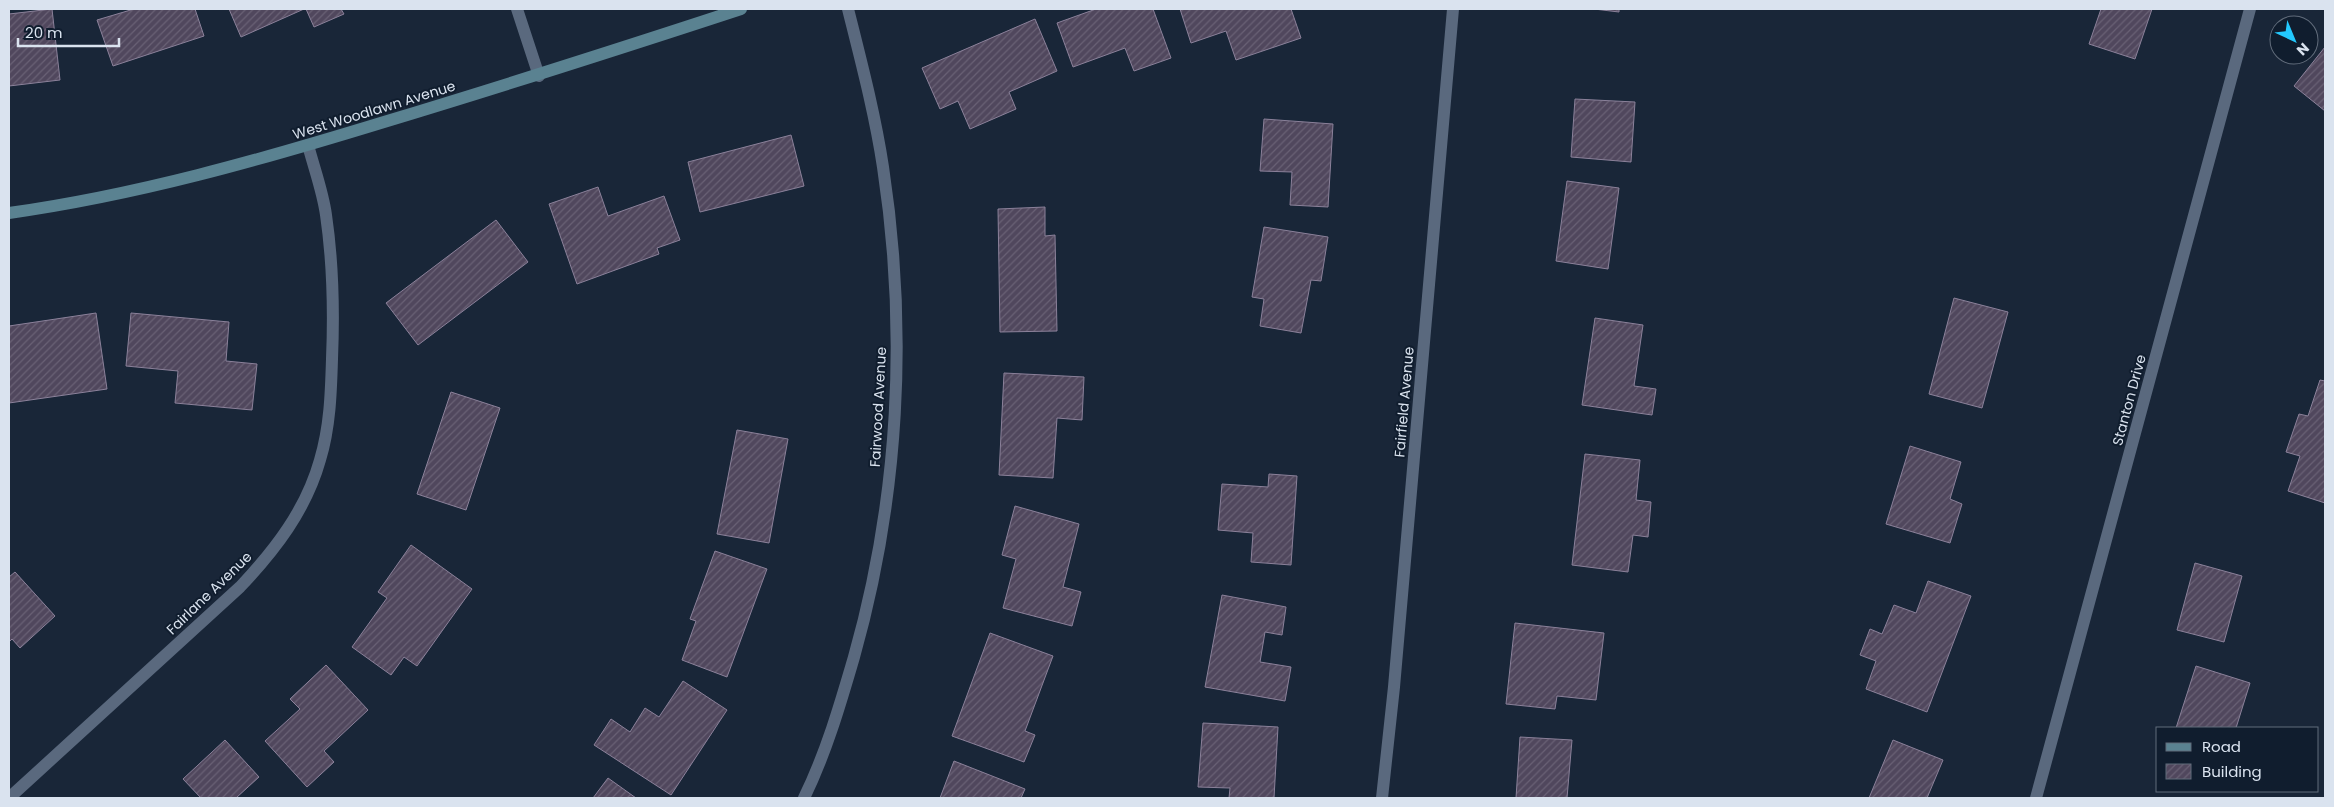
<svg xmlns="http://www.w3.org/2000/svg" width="2334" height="807" font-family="Poppins,sans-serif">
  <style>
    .building { fill: url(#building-hatch); stroke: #8b819a }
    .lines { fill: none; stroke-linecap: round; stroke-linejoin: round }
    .street { stroke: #5a697e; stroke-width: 12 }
    .secondary { stroke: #5a8291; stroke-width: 12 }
    .labels { text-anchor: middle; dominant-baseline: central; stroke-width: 4; stroke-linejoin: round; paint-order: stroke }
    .street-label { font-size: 14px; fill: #dae3ef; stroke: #101d2e }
  </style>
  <defs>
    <pattern id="building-hatch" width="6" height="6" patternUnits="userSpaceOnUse" patternTransform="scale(1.25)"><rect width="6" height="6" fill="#50475d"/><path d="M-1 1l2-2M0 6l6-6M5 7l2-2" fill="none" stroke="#696175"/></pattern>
  </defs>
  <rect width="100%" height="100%" fill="#192638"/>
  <g class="building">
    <polygon points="52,9 60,80 9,86 9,14"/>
    <polygon points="134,9 195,9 204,36 113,66 97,20"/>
    <polygon points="229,9 304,9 241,37"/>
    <polygon points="306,9 341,9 344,14 314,27"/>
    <polygon points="1096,9 1153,9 1171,58 1134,71 1125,48 1073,67 1057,23"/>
    <polygon points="1180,9 1291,9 1301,38 1236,60 1226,31 1191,43"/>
    <polygon points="1594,9 1619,9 1619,12"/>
    <polygon points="2101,9 2152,9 2135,59 2089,44"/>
    <polygon points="1035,19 1057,71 1009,92 1016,109 970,129 958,101 940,109 922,68"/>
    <polygon points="2325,47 2325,111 2294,86"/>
    <polygon points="1575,99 1635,102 1631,162 1571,157"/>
    <polygon points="1264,119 1333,124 1328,207 1290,205 1292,172 1260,171"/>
    <polygon points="791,135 804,186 700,212 688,162"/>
    <polygon points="1567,181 1619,188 1608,269 1556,261"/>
    <polygon points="598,187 608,216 664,196 680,240 657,248 659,254 577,284 549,204"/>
    <polygon points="1045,207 1045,236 1055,235 1057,331 1000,332 998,209"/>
    <polygon points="496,220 528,262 418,345 386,303"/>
    <polygon points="1264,227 1328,237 1321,281 1311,280 1301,333 1260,326 1264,299 1252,297"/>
    <polygon points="1954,298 2008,312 1982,408 1929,394"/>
    <polygon points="96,313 107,389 9,403 9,326"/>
    <polygon points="131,313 229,322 226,361 257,364 252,410 175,403 178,371 126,366"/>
    <polygon points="1595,318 1643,325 1634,386 1656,389 1652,415 1582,405"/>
    <polygon points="1004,373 1084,377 1082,420 1057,418 1053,478 999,475"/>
    <polygon points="2320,380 2325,381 2325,503 2288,491 2300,456 2286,452 2299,414 2308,416"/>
    <polygon points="451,392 500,408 466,510 417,494"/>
    <polygon points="737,430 788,439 769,543 717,534"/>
    <polygon points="1910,446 1961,462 1950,499 1962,504 1950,543 1886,524"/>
    <polygon points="1585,454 1640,460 1636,500 1651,502 1648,537 1633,535 1628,572 1572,565"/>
    <polygon points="1269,474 1297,476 1291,565 1251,562 1253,533 1218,530 1222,484 1268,487"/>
    <polygon points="1015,506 1079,524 1063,587 1081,592 1072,626 1003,608 1016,559 1002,555"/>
    <polygon points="411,545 472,589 417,666 404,657 391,675 352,647 387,598 378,592"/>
    <polygon points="715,551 767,569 727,677 682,660 696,621 690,619"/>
    <polygon points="2195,563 2242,576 2224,642 2177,630"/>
    <polygon points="15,572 55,616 20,648 12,639 9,642 9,577"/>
    <polygon points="1928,581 1971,596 1927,712 1866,689 1876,661 1860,655 1870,629 1882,634 1894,605 1916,613"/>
    <polygon points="1222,595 1286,607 1282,635 1265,632 1260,662 1291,667 1285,701 1205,687"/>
    <polygon points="1515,623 1604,633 1596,700 1557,696 1555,709 1506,704"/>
    <polygon points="990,633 1053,656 1025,731 1035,735 1024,762 952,736"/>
    <polygon points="326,665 368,710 324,751 334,762 307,787 265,741 300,709 290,699"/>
    <polygon points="2196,666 2250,683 2236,728 2176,728"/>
    <polygon points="683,681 727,710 671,795 594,745 611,719 630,732 645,708 659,717"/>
    <polygon points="1203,723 1278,727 1274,798 1229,798 1230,788 1198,787"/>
    <polygon points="1520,737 1572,740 1567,798 1516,798"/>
    <polygon points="225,740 259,777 236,798 201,798 183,779"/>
    <polygon points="1893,740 1943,760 1927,798 1869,798"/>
    <polygon points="954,761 1025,789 1021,798 940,798"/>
    <polygon points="608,778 636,798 593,798"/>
  </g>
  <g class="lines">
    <g class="street">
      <polyline points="517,9 539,76"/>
      <path d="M 9,798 L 240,587 C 275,550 306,510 320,460 C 330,427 331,393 332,359 C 334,311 333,263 326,215 C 323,192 314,168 308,145"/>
      <path d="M 804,798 C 826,753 840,705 854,657 C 899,498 908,331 883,167 C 875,114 861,61 848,9"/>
      <polyline points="1382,798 1394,687 1453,9"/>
      <polyline points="2036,798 2250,9"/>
    </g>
    <path class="secondary" d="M 9,213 C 137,195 260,160 384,122 C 503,86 622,48 741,9"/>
  </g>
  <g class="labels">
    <g class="street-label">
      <text transform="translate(374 110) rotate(-17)">West Woodlawn Avenue</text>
      <text transform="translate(2129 400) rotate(-75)">Stanton Drive</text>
      <text transform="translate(1404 402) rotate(-85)">Fairfield Avenue</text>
      <text transform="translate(878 407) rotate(-87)">Fairwood Avenue</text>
      <text transform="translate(209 593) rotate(-44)">Fairlane Avenue</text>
    </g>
  </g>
  <rect width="2334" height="807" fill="none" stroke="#dae3ef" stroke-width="20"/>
  <rect x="2156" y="727" width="162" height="65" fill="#101d2e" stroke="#616c7b"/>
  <rect x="2166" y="743" width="25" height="8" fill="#5a8291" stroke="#616c7b"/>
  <text x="2202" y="752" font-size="15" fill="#dae3ef">Road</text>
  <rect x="2166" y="764" width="25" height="15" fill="url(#building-hatch)" stroke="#616c7b"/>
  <text x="2202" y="777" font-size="15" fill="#dae3ef">Building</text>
  <g transform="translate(2294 40) rotate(136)"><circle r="24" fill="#101d2e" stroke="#616c7b"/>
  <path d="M0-4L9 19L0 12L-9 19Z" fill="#23c9fe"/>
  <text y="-8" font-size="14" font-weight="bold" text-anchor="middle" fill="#dae3ef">N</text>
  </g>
  <path d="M18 38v8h101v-8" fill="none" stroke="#dae3ef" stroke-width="2.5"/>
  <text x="25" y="38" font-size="15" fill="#dae3ef" stroke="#101d2e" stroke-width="4" paint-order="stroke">20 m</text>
</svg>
